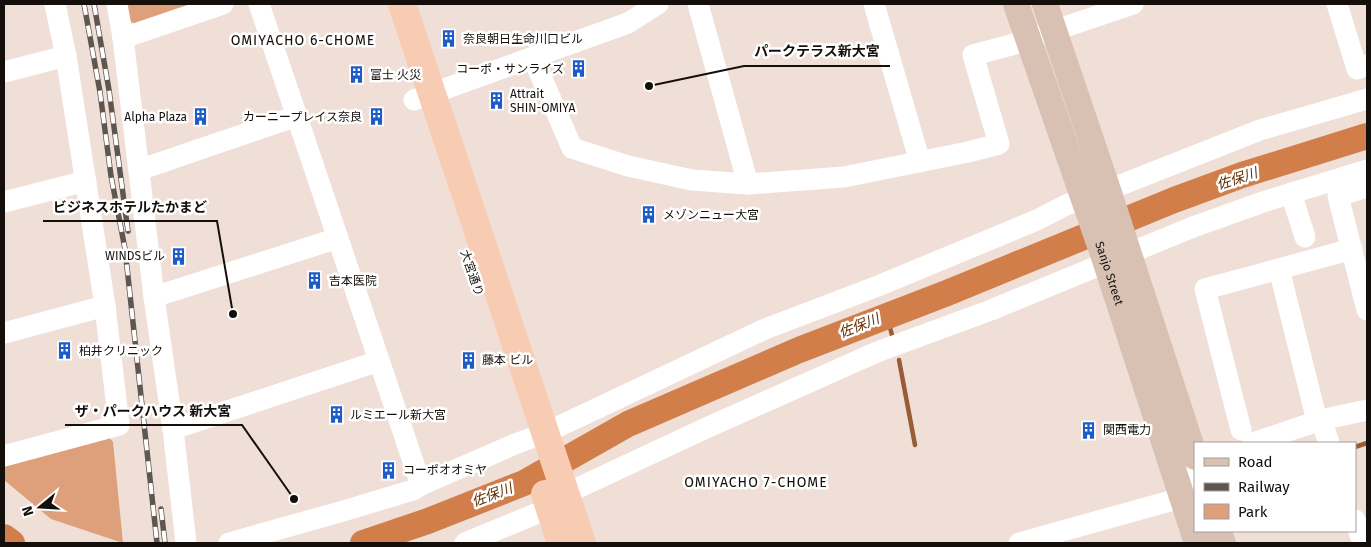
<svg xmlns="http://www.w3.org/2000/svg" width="1371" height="547" font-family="'Fira Sans','Noto Sans JP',sans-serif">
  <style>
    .green { fill: #de9f7b }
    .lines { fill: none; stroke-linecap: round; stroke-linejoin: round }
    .stream { stroke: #985d38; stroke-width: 4.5 }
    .river { stroke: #d17e4b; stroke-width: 26 }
    .minor { stroke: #fff; stroke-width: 21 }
    .major { stroke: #d8c0b2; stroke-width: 26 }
    .highway { stroke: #f8ccb3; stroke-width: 28 }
    .rail-casing { stroke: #5f5650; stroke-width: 5.5 }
    .rail { stroke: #fff; stroke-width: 4; stroke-dasharray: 11; stroke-linecap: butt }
    .labels { text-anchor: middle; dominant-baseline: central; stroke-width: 5; stroke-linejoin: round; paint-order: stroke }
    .poi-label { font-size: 12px; fill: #140f0b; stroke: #fff; text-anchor: start }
    .street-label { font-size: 12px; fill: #140f0b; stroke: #fff }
    .neighbourhood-label { font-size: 14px; letter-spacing: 1px; fill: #140f0b; stroke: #fff }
    .water-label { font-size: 14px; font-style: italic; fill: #622c03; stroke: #fff }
    .leader { fill: none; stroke: #140f0b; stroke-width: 2 }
    .callout-dot { fill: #140f0b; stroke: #fff; stroke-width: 2 }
    .callout-label { font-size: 14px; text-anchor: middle; font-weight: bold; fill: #140f0b; stroke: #fff; stroke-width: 5; stroke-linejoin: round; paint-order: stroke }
  </style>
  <rect width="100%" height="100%" fill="#f0dfd6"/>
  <g class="green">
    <polygon points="123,4 195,4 135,24 126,19"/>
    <polygon points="106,434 113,442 123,543 51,519 4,480 4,464"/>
  </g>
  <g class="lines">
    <g class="stream">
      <polyline points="887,316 893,339"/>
      <polyline points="899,360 915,445"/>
      <polyline points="1355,447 1367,443"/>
    </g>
    <g class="river">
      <polyline points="4,537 12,543"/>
      <polyline points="363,543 428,521 524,483 628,424 799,350 947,293 1174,200 1242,175 1367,136"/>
    </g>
    <g class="minor">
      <polyline points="117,4 123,38 154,297 173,429 186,543"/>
      <polyline points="259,4 421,485"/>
      <polyline points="698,4 748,184"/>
      <polyline points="874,4 920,162"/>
      <polyline points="1337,4 1357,69 1367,65"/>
      <polyline points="123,38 223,4"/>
      <polyline points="533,58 572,148 628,166 692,180 748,184 844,177 968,152 999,144 973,55 1011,45 1133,4"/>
      <polyline points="4,72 66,56"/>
      <polyline points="414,100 628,23 658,4"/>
      <polyline points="139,170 297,116"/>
      <polyline points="1367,187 1338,196 1367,310"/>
      <polyline points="1291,193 1305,237"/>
      <polyline points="4,202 86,181"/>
      <polyline points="1279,269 1317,421"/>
      <polyline points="154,297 338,238"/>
      <polyline points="4,333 105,306"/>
      <polyline points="1321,420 1329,443"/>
      <polyline points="173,429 379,361"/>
      <polyline points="1241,430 1205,289 1352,249"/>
      <polyline points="1253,443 1321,420 1367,410"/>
      <polyline points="4,456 119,425 105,306 66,56 55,4"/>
      <polyline points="565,494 704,429 877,352 991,310 1193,227 1263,202 1367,170"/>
      <polyline points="1355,520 1363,543"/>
      <polyline points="229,543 340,512 413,490 421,485 515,444 545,433 765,329 878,286 1037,220 1066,205 1108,190 1260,130 1367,99"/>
      <polyline points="465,543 550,508"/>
      <polyline points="1019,543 1181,498 1195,466"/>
    </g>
    <g class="major">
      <path id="s1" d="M 1016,4 L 1104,257 L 1197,543"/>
      <polyline points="1045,4 1108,190 1195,457"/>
      <polyline points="1219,531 1223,543"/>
    </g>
    <g class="highway">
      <polyline points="402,4 582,543"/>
      <polyline points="545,494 561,543"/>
    </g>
    <defs>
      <g id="rail">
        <polyline points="84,4 100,92 111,176 125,249 157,543"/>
        <polyline points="94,4 109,90 128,231"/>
        <polyline points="161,509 165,543"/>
      </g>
    </defs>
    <use href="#rail" class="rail-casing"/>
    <use href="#rail" class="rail"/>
  </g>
  <defs>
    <symbol id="building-bare" viewBox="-9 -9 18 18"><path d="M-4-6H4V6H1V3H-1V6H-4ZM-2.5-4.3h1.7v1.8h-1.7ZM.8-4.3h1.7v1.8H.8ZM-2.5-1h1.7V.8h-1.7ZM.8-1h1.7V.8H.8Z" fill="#1e5bc7" stroke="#fff" stroke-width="2.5" paint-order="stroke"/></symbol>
  </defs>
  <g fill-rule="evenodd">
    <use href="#building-bare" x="436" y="26" width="25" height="25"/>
    <use href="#building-bare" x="566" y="56" width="25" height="25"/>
    <use href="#building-bare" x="344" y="62" width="25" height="25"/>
    <use href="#building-bare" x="484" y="88" width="25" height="25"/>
    <use href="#building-bare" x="188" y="104" width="25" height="25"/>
    <use href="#building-bare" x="364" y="104" width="25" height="25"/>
    <use href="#building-bare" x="636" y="202" width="25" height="25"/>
    <use href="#building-bare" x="166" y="244" width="25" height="25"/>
    <use href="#building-bare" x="302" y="268" width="25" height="25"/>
    <use href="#building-bare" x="52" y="338" width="25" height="25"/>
    <use href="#building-bare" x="456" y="348" width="25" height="25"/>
    <use href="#building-bare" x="324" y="402" width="25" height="25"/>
    <use href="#building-bare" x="1076" y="418" width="25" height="25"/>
    <use href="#building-bare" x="376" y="458" width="25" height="25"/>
  </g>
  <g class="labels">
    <g class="poi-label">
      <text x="463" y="39">奈良朝日生命川口ビル</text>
      <text x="564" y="69" text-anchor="end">コーポ・サンライズ</text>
      <text x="370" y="75">富士 火災</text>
      <text x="510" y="94">Attrait<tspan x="510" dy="14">SHIN-OMIYA</tspan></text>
      <text x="187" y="117" text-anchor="end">Alpha Plaza</text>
      <text x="362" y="117" text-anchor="end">カーニープレイス奈良</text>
      <text x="663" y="215">メゾンニュー大宮</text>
      <text x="165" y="256" text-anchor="end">WINDSビル</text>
      <text x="329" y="281">吉本医院</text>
      <text x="79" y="351">柏井クリニック</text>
      <text x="482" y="360">藤本 ビル</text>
      <text x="350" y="415">ルミエール新大宮</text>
      <text x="1103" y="430">関西電力</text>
      <text x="403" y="470">コーポオオミヤ</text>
    </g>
    <g class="street-label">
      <text transform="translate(472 273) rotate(71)">大宮通り</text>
      <text stroke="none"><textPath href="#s1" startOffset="285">Sanjo Street</textPath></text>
    </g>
    <g class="neighbourhood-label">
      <text x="303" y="40">OMIYACHO 6-CHOME</text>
      <text x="756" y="482">OMIYACHO 7-CHOME</text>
    </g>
    <g class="water-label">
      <text transform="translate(1237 179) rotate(-18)">佐保川</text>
      <text transform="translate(859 326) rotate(-22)">佐保川</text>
      <text transform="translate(492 495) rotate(-21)">佐保川</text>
    </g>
  </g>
  <path class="leader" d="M649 86L744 66H890M233 314L217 221H43M294 499L242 425H65"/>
  <g class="callout-dot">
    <circle cx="649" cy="86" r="5"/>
    <circle cx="233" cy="314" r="5"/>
    <circle cx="294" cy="499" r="5"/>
  </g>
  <g class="callout-label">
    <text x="817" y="56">パークテラス新大宮</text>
    <text x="130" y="212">ビジネスホテルたかまど</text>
    <text x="153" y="416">ザ・パークハウス 新大宮</text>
  </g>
  <rect width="1371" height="547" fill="none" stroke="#140f0b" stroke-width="10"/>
  <rect x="1194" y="442" width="162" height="90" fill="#ffffff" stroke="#a19f9d"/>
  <rect x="1204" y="458" width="25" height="8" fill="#d8c0b2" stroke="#a19f9d"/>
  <text x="1238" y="467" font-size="15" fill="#140f0b">Road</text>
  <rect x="1204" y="483" width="25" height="8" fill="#5f5650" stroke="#a19f9d"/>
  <text x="1238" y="492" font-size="15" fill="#140f0b">Railway</text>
  <rect x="1204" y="504" width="25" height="15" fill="#de9f7b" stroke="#a19f9d"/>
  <text x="1238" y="517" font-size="15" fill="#140f0b">Park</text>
  <g transform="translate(40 507) rotate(252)" stroke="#ffffff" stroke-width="4" paint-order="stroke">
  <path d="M0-4L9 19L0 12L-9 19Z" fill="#140f0b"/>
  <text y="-8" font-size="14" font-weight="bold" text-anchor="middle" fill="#140f0b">N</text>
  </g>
</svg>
